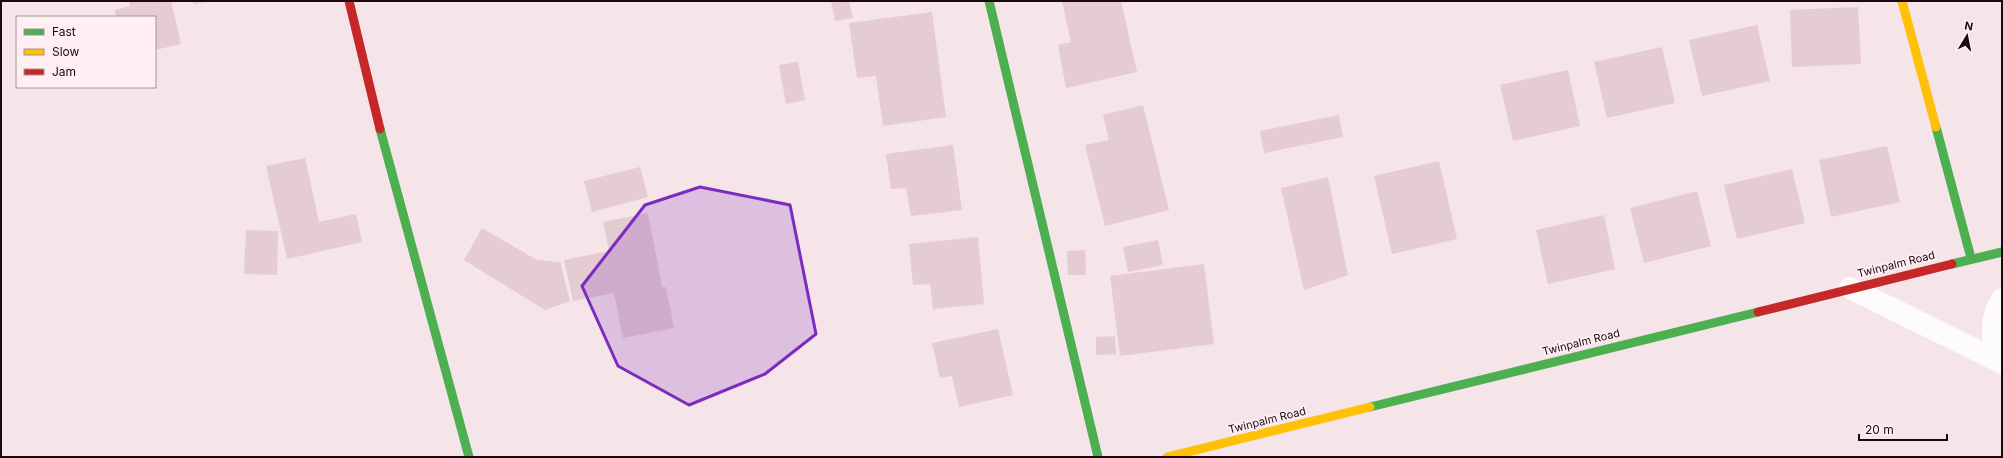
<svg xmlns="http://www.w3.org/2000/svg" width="2003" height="458" font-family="Inter,sans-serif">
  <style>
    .building { fill: #e4ccd2 }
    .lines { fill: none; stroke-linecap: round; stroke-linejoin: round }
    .street { stroke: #fefbfc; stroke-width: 22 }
    .fast { stroke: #4caf50; stroke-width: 9 }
    .slow { stroke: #ffc107; stroke-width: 9 }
    .jam { stroke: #c62828; stroke-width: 9 }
    .marked { fill: #7b2cbf; fill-opacity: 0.2; stroke: #7b2cbf; stroke-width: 3; stroke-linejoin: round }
    .labels { text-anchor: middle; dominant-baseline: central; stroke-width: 3.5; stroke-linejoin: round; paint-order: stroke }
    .street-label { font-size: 11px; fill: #1e060e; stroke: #ffeff3 }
  </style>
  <rect width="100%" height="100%" fill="#f5e4e8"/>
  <g class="building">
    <polygon points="129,1 171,1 181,44 155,50 155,17 116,17 115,10 130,6"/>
    <polygon points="193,1 205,1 205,2 194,4"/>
    <polygon points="831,1 849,1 853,18 835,21"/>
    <polygon points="1062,1 1121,1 1137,72 1066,88 1058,45 1071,42"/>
    <polygon points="1858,7 1861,64 1792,67 1790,10"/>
    <polygon points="932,12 946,117 883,126 876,76 857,78 849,23"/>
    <polygon points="1757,25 1770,81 1702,96 1689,40"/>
    <polygon points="1662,47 1675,103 1607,118 1594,62"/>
    <polygon points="798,62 805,100 786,104 779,65"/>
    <polygon points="1568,70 1580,126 1513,141 1500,85"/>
    <polygon points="1143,105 1169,210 1105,226 1085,145 1109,140 1103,115"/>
    <polygon points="1339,115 1343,137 1264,153 1260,131"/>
    <polygon points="953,145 962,210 911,216 906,188 891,189 886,154"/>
    <polygon points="1887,146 1900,202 1831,217 1819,160"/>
    <polygon points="305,158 319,222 356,214 362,242 287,259 266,166"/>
    <polygon points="1439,161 1457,239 1392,254 1374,176"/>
    <polygon points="640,167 648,197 592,212 584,181"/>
    <polygon points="1792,169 1805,223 1737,239 1724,185"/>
    <polygon points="1328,177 1348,275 1304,290 1281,188"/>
    <polygon points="1697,191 1711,246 1644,263 1630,208"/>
    <polygon points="648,213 662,287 666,287 674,328 623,338 614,293 573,301 564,260 609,251 603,222"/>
    <polygon points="1604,215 1615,269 1548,284 1536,230"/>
    <polygon points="482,228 537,260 560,262 570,301 545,310 464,260"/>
    <polygon points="246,230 278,231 277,275 244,274"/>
    <polygon points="978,237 984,304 933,309 930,284 913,285 909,244"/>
    <polygon points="1158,240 1163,265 1128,272 1123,247"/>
    <polygon points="1085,250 1086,275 1068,275 1067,251"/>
    <polygon points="1204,264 1214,344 1120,356 1110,276"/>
    <polygon points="998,329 1013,395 959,407 952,376 940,378 932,343"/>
    <polygon points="1115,336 1116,354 1096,355 1096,337"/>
  </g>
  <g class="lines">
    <g class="street">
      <polyline points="1850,288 2002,363"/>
      <path d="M 2002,299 C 1989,320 1991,342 2002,363"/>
    </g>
    <g class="fast">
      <polyline points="989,1 1098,457"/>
      <polyline points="1936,127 1971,258"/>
      <polyline points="380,129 469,457"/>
      <polyline points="1952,264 2002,252"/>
      <polyline points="1370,407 1758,312"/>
    </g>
    <g class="slow">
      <polyline points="1902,1 1936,127"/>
      <polyline points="1167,457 1370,407"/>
    </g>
    <g class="jam">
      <polyline points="349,1 380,129"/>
      <polyline points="1758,312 1952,264"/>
    </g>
  </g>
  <path class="marked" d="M 700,187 L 790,205 L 816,334 L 765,374 L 689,405 L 618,366 L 582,286 L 645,205 Z"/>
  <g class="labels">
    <g class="street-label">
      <text transform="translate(1896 264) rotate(-14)">Twinpalm Road</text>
      <text transform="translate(1581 342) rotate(-14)">Twinpalm Road</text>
      <text transform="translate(1267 420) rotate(-14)">Twinpalm Road</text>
    </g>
  </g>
  <rect width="2003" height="458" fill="none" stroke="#1e060e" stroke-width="4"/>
  <rect x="16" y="16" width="140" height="72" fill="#ffeff3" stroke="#a59297"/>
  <rect x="24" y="29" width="20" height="6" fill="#4caf50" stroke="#a59297"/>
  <text x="52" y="36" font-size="12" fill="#1e060e">Fast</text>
  <rect x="24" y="49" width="20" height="6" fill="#ffc107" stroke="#a59297"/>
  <text x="52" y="56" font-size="12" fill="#1e060e">Slow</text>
  <rect x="24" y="69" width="20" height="6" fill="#c62828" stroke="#a59297"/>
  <text x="52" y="76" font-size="12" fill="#1e060e">Jam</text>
  <g transform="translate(1967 36) rotate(10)" stroke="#ffeff3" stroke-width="3" paint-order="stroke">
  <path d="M0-3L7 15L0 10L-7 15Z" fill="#1e060e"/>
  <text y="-6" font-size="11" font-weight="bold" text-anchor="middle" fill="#1e060e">N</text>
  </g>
  <path d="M1859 434v6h88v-6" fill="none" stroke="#1e060e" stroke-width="2"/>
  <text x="1865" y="434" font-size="12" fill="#1e060e" stroke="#ffeff3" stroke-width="3" paint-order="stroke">20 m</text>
</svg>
